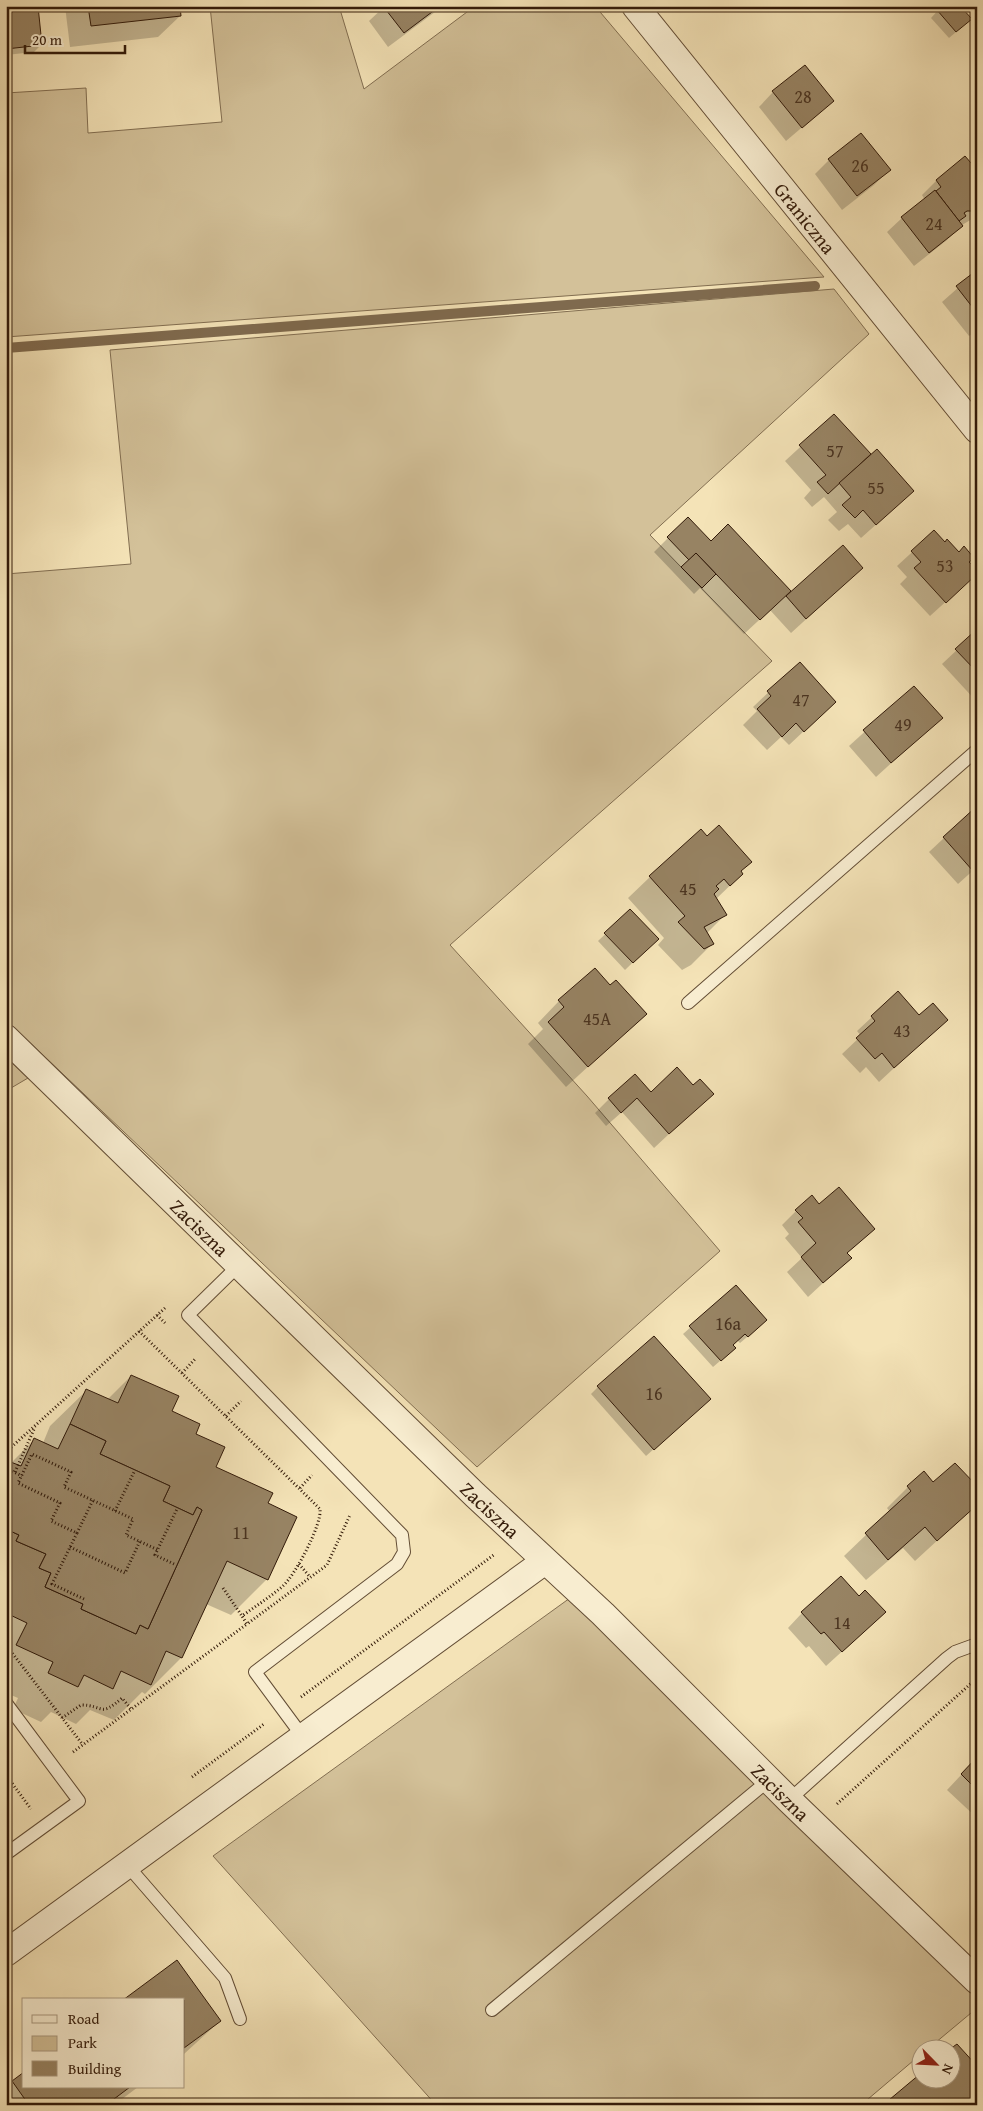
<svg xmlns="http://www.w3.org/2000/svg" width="983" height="2111" font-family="'Gentium Book Plus',serif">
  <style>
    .green { fill: #d3c199; stroke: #826e51 }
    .shadow { fill: #0003 }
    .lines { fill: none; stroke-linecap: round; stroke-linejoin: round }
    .stream { stroke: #7f6a4e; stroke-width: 10 }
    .building { fill: #978363; stroke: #321a09 }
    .service-casing { stroke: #624c34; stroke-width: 14 }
    .minor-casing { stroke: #624c34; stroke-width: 28 }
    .path { stroke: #321a09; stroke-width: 3; stroke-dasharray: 1 2.5; stroke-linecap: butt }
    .service { stroke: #f8edd0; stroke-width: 12 }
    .minor { stroke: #f8edd0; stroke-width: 26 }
    .labels { text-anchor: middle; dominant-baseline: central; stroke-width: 4; stroke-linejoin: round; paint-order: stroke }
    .number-label { font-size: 18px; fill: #4b3420 }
    .street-label { font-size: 20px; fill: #321a09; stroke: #f8edd0 }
  </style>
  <rect width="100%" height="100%" fill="#f4e3b7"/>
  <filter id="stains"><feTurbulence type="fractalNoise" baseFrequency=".004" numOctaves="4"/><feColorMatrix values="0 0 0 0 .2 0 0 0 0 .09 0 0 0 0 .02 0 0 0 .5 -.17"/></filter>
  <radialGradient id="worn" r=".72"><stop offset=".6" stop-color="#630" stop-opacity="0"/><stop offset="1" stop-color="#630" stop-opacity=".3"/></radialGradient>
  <g class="green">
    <polygon points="210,6 339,6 364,89 475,6 595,6 824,277 6,337 6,93 86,88 88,133 222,122"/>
    <polygon points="834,289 869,334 650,535 772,661 450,945 587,1096 720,1251 477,1467 6,1020 6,574 131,564 110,350"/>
    <polygon points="6,1057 28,1078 6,1091"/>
    <polygon points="570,1598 977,1995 977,2008 929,2048 920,2048 920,2055 861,2105 436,2105 213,1856"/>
  </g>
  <g class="shadow">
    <polygon points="6,6 41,45 34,52 6,55"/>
    <polygon points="65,6 179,6 180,16 158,37 70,47"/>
    <polygon points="385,6 443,6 388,47 369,21"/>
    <polygon points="942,6 963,26 949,38 931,18"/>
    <polygon points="773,92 833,101 786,141 759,107"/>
    <polygon points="829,160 889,170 874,185 842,210 815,174"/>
    <polygon points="977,172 977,216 962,225 947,240 914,266 887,232 902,218 925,200 922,195 937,180"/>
    <polygon points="977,271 977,330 969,336 942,302"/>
    <polygon points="834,416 871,456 898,505 861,538 848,524 839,531 828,520 837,512 824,497 812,507 804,498 811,490 785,461"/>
    <polygon points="728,526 791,592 847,582 791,633 770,610 744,634 700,588 694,594 654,552 668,538 711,543"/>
    <polygon points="934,532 945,544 968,562 962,587 930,616 900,584 907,577 897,566"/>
    <polygon points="977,631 977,702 942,664"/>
    <polygon points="799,663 820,716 789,745 781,737 767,750 743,725 757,711 753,707"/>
    <polygon points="914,687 941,718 876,777 849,746"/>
    <polygon points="707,838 742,874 716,899 725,915 707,933 712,944 691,965 682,970 658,945 664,938 628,898 650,877"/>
    <polygon points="944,838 977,867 958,884 929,852"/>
    <polygon points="630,911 657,939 625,970 598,941"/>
    <polygon points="610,987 645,1014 566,1087 528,1044 543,1029 538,1023 559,1001"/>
    <polygon points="872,1017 919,1017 946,1020 879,1082 866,1067 860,1073 842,1054 861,1036 857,1031"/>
    <polygon points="693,1087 712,1094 654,1148 622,1112 606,1126 595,1113 609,1099"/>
    <polygon points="819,1205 873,1229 846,1254 850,1258 808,1297 787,1272 802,1258 785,1238 789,1234 782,1225 796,1211"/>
    <polygon points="736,1287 759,1327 740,1343 737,1340 731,1345 727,1355 713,1367 683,1334"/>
    <polygon points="131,1376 195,1434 214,1467 266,1504 267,1579 231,1615 206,1604 181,1658 145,1694 142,1692 114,1720 90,1710 76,1724 51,1712 41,1722 13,1709 18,1698 6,1693 6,1464 8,1462 11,1463 34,1440 43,1443 50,1426 87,1390 107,1400"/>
    <polygon points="598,1387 702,1406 646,1456 591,1394"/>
    <polygon points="933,1483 977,1504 915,1561 903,1548 866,1580 844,1556 890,1512 887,1508 908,1487"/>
    <polygon points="859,1598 869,1627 826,1666 809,1646 806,1648 788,1628 802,1613"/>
    <polygon points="977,1758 977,1818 947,1790"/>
    <polygon points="177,1962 220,2021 184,2054 184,2000"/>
    <polygon points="24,2073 24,2087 138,2087 114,2105 6,2105 6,2088"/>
  </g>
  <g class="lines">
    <polyline class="stream" points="6,348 815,286"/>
  </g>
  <g class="building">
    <polygon points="6,6 38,6 42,45 6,49"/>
    <polygon points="88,6 180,6 181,16 91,26"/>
    <polygon points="383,6 440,6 404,33"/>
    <polygon points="941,6 960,6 972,19 956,32 937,10"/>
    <polygon points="805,65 834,101 802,128 772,91"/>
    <polygon points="861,133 891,170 857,196 828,159"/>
    <polygon points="965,156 977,170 977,211 967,211 964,213 966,216 959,221 936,191 941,187 936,180"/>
    <polygon points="935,190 963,226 929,253 901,217"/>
    <polygon points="977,270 977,313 956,286"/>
    <polygon points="834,414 871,454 828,494 817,482 826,475 799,445"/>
    <polygon points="877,449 914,491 876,525 863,510 855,518 842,505 851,497 839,483"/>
    <polygon points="688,517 711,541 728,524 791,591 760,620 696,553 689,560 667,537"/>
    <polygon points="934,530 945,542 947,539 959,552 964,546 974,558 969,562 977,570 977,574 946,603 914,568 921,562 911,551"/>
    <polygon points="843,545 863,568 806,619 786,596"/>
    <polygon points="696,553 716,574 702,588 681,567"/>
    <polygon points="977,629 977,672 955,649"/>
    <polygon points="800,662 836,702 804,732 796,723 782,737 757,709 771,696 767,691"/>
    <polygon points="914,686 943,718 891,763 863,730"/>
    <polygon points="977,806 977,868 973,871 943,837"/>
    <polygon points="719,825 752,862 741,871 743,874 730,886 724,879 716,886 719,889 714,894 727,915 704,927 714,944 704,949 678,922 685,916 649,876 701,829 707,836"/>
    <polygon points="630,909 659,939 633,963 604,933"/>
    <polygon points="595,968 610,985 616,980 647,1014 588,1067 548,1022 564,1007 558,1000"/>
    <polygon points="898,991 919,1015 933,1003 948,1020 894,1068 882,1053 875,1059 856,1038 875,1021 871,1016"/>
    <polygon points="677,1067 693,1085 700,1079 714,1094 669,1134 637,1098 621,1113 608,1098 635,1074 651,1092"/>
    <polygon points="839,1187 875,1229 847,1253 852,1258 823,1283 801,1257 816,1243 798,1222 803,1218 795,1210 812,1195 819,1204"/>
    <polygon points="736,1285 767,1320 748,1337 745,1334 733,1345 736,1348 721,1361 689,1326"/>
    <polygon points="654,1336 711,1399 654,1450 597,1386"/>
    <polygon points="131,1375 179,1396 172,1411 200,1424 196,1434 225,1447 216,1467 273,1493 268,1503 297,1517 268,1580 227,1561 182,1658 166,1651 151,1685 121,1671 113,1689 84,1675 78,1687 48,1673 53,1662 16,1645 27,1623 6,1613 6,1529 19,1535 16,1541 46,1554 39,1568 51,1573 45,1587 83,1604 81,1609 136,1634 140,1625 148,1629 202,1510 197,1507 193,1515 163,1501 170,1486 100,1454 106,1441 70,1424 86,1389 118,1403"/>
    <polygon points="70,1424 106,1441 100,1454 170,1486 163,1501 193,1515 197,1507 202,1510 148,1629 140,1625 136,1634 81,1609 83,1604 45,1587 51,1573 39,1568 46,1554 16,1541 19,1535 6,1529 6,1465 8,1461 21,1466 34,1438 58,1449"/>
    <polygon points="955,1463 977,1486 977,1505 937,1541 925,1527 888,1560 865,1533 911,1491 907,1486 924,1471 933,1482"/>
    <polygon points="841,1576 859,1596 865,1590 886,1612 842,1652 824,1632 821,1634 801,1612"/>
    <polygon points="977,1757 977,1790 961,1774"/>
    <polygon points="177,1960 221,2021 184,2048 184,2000 123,2000"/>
    <polygon points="957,2044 977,2066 977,2100 971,2105 883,2105 920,2074 920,2078 950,2078 950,2049"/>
    <polygon points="24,2072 24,2087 130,2087 106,2105 29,2105 12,2081"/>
  </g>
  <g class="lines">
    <defs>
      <g id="service">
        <polyline points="688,1003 977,750"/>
        <polyline points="239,1265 188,1315 402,1535 404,1552 397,1564 255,1672 303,1737"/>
        <polyline points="6,1703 79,1801 6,1854"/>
        <polyline points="789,1800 947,1658 955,1652 977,1644"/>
        <polyline points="127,1865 225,1978 240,2019"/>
        <polyline points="492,2010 769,1780"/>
      </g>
      <g id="minor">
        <path id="s1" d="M 635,6 L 977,430"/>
        <path id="s2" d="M 6,1038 L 475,1495 L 603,1614 L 789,1800 L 977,1981"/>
        <polyline points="6,1953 545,1561"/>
      </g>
    </defs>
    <use href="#service" class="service-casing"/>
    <use href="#minor" class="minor-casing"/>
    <g class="path">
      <polyline points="157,1315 165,1323"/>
      <path d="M 139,1331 L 320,1509 C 322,1525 295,1575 283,1586 C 270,1597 256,1606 242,1616 L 247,1624 L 327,1565 L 350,1515"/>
      <polyline points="182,1373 196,1358"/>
      <polyline points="226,1416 241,1401"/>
      <polyline points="6,1452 165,1308"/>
      <polyline points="6,1468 22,1476"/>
      <polyline points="15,1472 35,1427"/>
      <polyline points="300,1488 312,1475"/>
      <polyline points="115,1511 134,1472"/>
      <polyline points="77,1533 93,1500"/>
      <polyline points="70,1547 125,1573 140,1541"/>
      <polyline points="174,1564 155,1555 177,1509"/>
      <polyline points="299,1564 310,1577"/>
      <polyline points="223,1588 242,1616"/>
      <polyline points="84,1599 52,1584 77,1533 51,1521 60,1503 18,1483 32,1454 71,1472 64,1487 133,1519 126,1535 158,1550"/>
      <polyline points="6,1645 83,1745"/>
      <polyline points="301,1697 495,1554"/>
      <path d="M 62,1718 L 81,1705 C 104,1705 99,1718 122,1698 L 131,1709"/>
      <polyline points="73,1752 247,1624"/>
      <polyline points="6,1775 31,1809"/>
      <polyline points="192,1777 264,1724"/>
      <polyline points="837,1804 977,1678"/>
    </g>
    <use href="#service" class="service"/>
    <use href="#minor" class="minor"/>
  </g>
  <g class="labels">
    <g class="number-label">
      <text x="803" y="96">28</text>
      <text x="860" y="165">26</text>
      <text x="934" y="223">24</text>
      <text x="835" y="450">57</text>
      <text x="876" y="487">55</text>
      <text x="945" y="565">53</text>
      <text x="801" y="699">47</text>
      <text x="903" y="724">49</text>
      <text x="688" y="888">45</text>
      <text x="597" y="1018">45A</text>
      <text x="902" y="1030">43</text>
      <text x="728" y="1323">16a</text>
      <text x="654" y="1393">16</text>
      <text x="241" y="1532">11</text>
      <text x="842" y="1622">14</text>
    </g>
    <g class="street-label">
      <text stroke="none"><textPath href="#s1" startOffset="272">Graniczna</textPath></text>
      <text stroke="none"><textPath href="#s2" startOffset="271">Zaciszna</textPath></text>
      <text stroke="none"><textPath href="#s2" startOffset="676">Zaciszna</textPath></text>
      <text stroke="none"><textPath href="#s2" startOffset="1081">Zaciszna</textPath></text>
    </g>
  </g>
  <rect width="983" height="2111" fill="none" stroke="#f4e3b7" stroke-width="25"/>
  <rect x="8" y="8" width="968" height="2096" fill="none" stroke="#321a09" stroke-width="2.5"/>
  <rect x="12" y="12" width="958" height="2086" fill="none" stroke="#321a09"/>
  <rect x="22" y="1998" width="162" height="90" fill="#f8edd0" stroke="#a99980"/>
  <rect x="32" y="2015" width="25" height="8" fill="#f8edd0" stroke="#a99980"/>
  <text x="68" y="2024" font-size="15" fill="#321a09">Road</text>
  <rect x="32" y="2036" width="25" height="15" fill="#d3c199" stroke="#a99980"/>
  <text x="68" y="2048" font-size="15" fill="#321a09">Park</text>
  <rect x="32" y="2061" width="25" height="15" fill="#978363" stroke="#a99980"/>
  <text x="68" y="2074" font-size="15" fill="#321a09">Building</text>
  <g transform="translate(936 2064) rotate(114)"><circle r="24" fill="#f8edd0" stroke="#a99980"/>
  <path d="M0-4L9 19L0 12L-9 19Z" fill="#8f2418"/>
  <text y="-8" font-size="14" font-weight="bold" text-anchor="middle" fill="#321a09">N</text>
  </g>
  <path d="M25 45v8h100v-8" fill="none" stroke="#321a09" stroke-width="2.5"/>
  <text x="32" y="45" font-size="15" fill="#321a09" stroke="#f8edd0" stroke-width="4" paint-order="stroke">20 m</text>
  <rect width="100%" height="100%" filter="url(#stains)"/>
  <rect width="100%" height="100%" fill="url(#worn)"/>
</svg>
